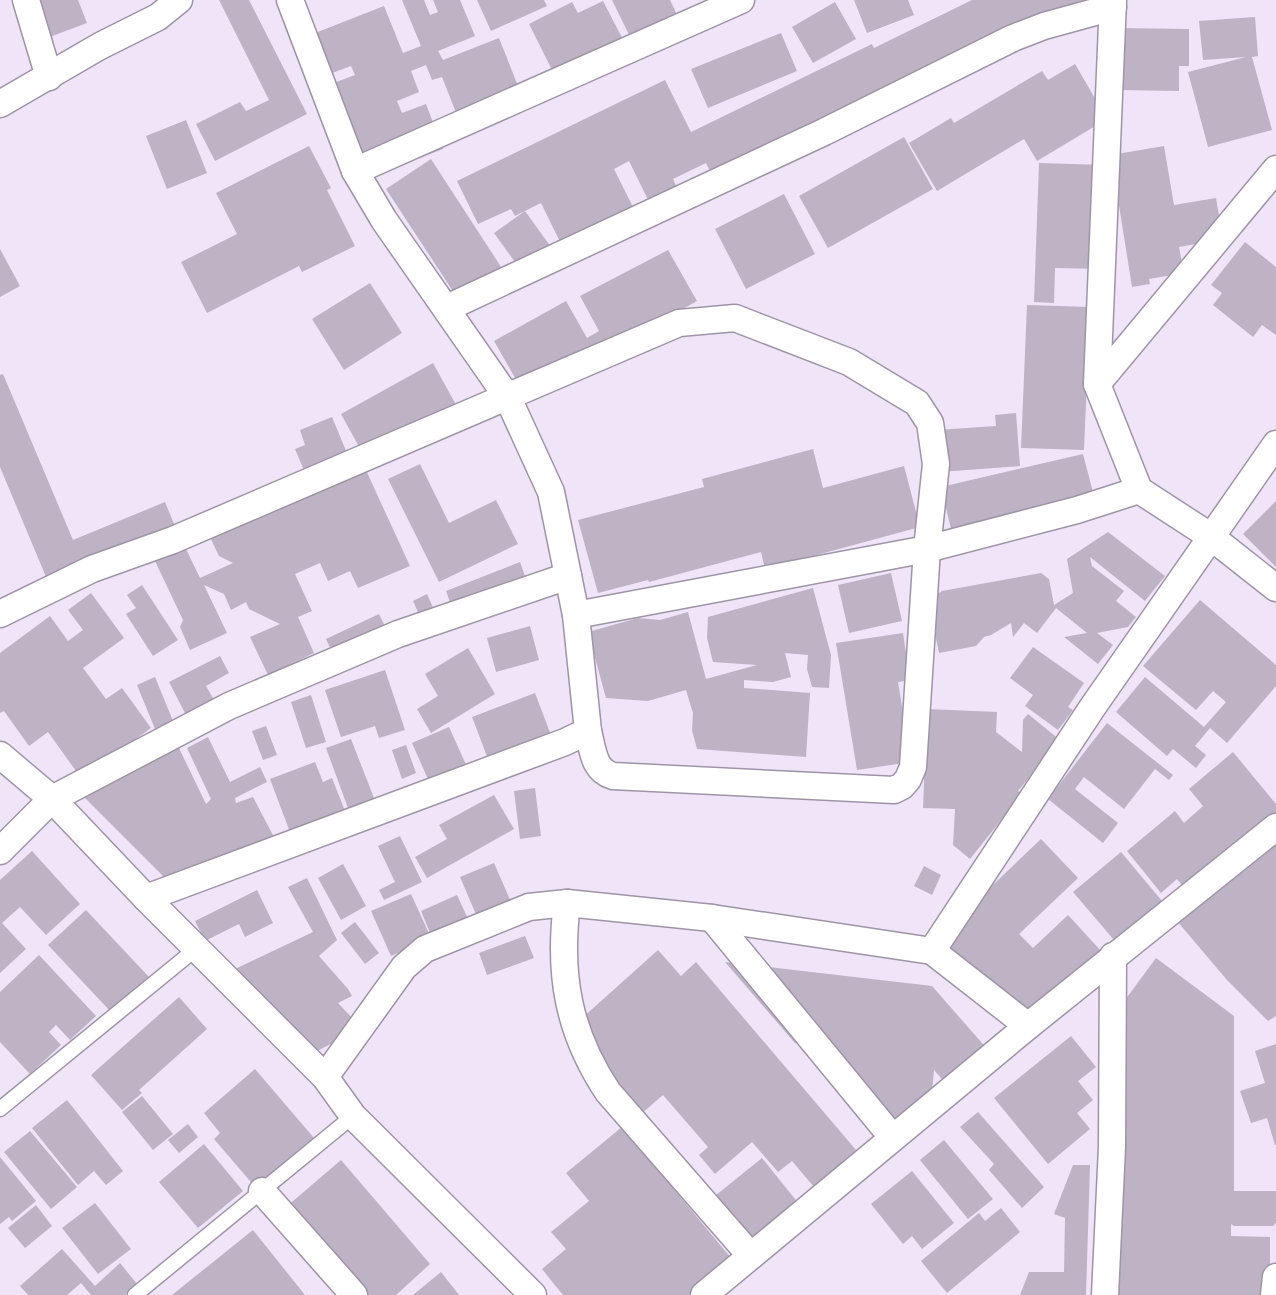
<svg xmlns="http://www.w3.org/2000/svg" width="1276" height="1295" font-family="'PT Sans',sans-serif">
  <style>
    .building { fill: #beb2c5 }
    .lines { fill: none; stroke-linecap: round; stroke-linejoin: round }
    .lane-casing { stroke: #9f94a6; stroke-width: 17 }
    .street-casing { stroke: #9f94a6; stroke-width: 29 }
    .lane { stroke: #fff; stroke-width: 14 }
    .street { stroke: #fff; stroke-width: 26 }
  </style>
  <rect width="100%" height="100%" fill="#f0e4f8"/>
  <g class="building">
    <polygon points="24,0 78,0 87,23 39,41"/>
    <polygon points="219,0 249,0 307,114 215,161 196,124 240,102 246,111 269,100"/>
    <polygon points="402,0 424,0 430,15 438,12 433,0 460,0 475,36 438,51 443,60 499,38 518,86 496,116 490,97 478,101 487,124 464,133 442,77 432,80 426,65 411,71 419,92 397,101 402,113 426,104 443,149 368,178 331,84 355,75 351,66 327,75 310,35 384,6 403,53 421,46"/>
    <polygon points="477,0 544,0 547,6 491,31"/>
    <polygon points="612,0 670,0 684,29 637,51"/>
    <polygon points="854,0 908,0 914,15 867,33"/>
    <polygon points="972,0 1111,0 1047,30 722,195 706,163 673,179 684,202 656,216 629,161 614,169 640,221 567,256 541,203 515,216 511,209 478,224 457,181 665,80 691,132 872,44 874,48"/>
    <polygon points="603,1 632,57 563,92 529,24 572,2 578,13"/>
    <polygon points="835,2 856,39 813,63 792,27"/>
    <polygon points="1255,17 1258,56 1252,57 1272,130 1208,147 1188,72 1246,57 1203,60 1199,21"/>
    <polygon points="1119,28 1189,29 1189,66 1179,66 1179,91 1118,90"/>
    <polygon points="781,33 797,71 708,108 691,69"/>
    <polygon points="1075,64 1107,119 1037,161 1024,139 937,191 909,143 951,118 954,123 1042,71 1048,80"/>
    <polygon points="186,120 207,173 167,189 146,136"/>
    <polygon points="904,137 933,189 828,248 799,196"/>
    <polygon points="309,146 331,188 327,190 355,246 302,272 299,266 207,313 181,262 237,234 216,193"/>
    <polygon points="1164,146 1174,205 1216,198 1223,239 1179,247 1184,273 1149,279 1150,284 1132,287 1111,155"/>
    <polygon points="431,159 503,270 458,299 386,189"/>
    <polygon points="1039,163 1105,165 1102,269 1055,268 1054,303 1034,302"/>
    <polygon points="784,194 815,254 746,289 715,229"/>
    <polygon points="525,211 556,254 525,276 494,233"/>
    <polygon points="1245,242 1276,267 1276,335 1262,325 1253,337 1213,305 1222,293 1211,285"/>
    <polygon points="0,249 20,286 0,297"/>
    <polygon points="668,250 697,301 526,397 494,341 566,301 587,338 599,331 580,296"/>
    <polygon points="370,283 402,333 344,370 312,319"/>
    <polygon points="1027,305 1090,307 1084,450 1021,448"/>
    <polygon points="433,363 460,412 368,463 341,414"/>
    <polygon points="3,374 73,540 165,502 182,543 54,596 0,467 0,375"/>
    <polygon points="1016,413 1020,466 940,472 937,430 996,426 995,415"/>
    <polygon points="332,417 349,458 306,475 295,449 305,445 300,430"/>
    <polygon points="813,449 823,488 904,466 920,527 765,569 761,552 649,582 648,580 598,593 578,520 704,487 702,479"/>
    <polygon points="1083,454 1095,500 952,533 941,487"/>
    <polygon points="420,464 449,523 496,500 518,544 439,582 388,479"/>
    <polygon points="364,466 410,566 358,588 350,571 328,581 320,563 295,574 312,611 298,617 314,653 268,675 250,637 280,624 249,609 246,602 231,610 224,594 204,585 227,633 190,650 180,627 183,620 155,561 185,547 200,578 233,563 219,556 210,537"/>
    <polygon points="1276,501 1276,567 1243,534"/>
    <polygon points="1108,532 1165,576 1145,601 1090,557 1092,566 1124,591 1116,601 1136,617 1128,627 1097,633 1113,645 1098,664 1064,637 1087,633 1056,608 1037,633 1024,623 1013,637 1011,623 991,635 984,637 976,646 939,653 928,600 942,591 1041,573 1049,579 1054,605 1073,593 1067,559"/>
    <polygon points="520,562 532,596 458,624 446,591"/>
    <polygon points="891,573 902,621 849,633 838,585"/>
    <polygon points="142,585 178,640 153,656 126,614 136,608 127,595"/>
    <polygon points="813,588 831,655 829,688 812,687 807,669 808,655 785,653 791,677 773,682 744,680 744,688 810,693 806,757 697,749 692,730 693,713 686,690 648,701 606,698 588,632 638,618 660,620 688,612 706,679 757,665 713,662 707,638 708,617"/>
    <polygon points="91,593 124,638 83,668 106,699 122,688 151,728 81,778 48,732 29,746 4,711 0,713 0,653 50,616 68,641 83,630 68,610"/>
    <polygon points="427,594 441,625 422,621 413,601"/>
    <polygon points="1200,600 1276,665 1276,686 1227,743 1210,728 1195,746 1206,755 1196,768 1173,749 1167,756 1116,712 1145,677 1204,727 1226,702 1213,691 1196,710 1143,666"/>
    <polygon points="379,614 393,643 340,669 326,639"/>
    <polygon points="530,626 539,660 496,672 487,638"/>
    <polygon points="903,633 910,680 898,682 911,762 857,770 836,643"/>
    <polygon points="1033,647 1084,683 1068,707 1073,710 1058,730 1025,706 1033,695 1010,678"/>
    <polygon points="468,648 495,694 431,733 417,709 438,696 425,674"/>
    <polygon points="220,656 229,673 206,686 214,700 186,715 169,682"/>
    <polygon points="385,670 405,730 379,738 375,726 341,737 325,690"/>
    <polygon points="155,677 173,721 155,729 137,685"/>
    <polygon points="535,693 551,735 488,759 472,717"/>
    <polygon points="311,695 326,742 306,748 291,702"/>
    <polygon points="927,709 997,712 996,732 1022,752 1023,720 1028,714 1060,740 1018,791 1022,794 970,859 953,845 955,809 923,808"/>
    <polygon points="1107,723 1173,775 1169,780 1155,769 1124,809 1084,777 1075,789 1118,823 1103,843 1048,799"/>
    <polygon points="266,726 277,755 263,760 252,731"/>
    <polygon points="449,727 468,769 431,786 412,743"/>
    <polygon points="208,737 230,782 260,767 267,782 235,798 236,803 253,797 275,839 168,881 81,794 177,744 206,804 211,799 187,748"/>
    <polygon points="351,739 374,798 348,808 326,748"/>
    <polygon points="406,745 416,773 402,779 392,750"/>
    <polygon points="1233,752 1276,804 1276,814 1186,890 1177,879 1161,893 1127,851 1175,811 1184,823 1203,806 1189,789"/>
    <polygon points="315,762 323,782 332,778 345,811 290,832 270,779"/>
    <polygon points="535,788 541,836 520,839 514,791"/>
    <polygon points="494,795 514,829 427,878 415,857 447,839 439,825"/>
    <polygon points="400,836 422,882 384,900 379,890 395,882 378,846"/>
    <polygon points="1276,836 1276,1016 1268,1021 1227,980 1177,921"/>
    <polygon points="1041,839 1078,878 1019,934 1033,948 1068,915 1102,952 1024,1027 937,938"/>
    <polygon points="32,851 80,904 46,935 20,907 2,923 26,949 0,973 0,880"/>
    <polygon points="1121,852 1167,907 1120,947 1073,892"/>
    <polygon points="494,863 515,911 481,926 460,877"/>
    <polygon points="343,864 366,906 341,920 318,878"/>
    <polygon points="924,866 941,875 932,895 914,886"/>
    <polygon points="307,878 337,940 319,956 348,989 352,996 338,1003 357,1023 335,1042 309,1055 231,971 313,932 288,887"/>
    <polygon points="257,890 273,923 245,937 239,924 205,941 195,921"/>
    <polygon points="411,894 431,938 391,956 371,911"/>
    <polygon points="457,895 468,919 431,935 421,911"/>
    <polygon points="86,910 149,977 111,1012 48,945"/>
    <polygon points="355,922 379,953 365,964 341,933"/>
    <polygon points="525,936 534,958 487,975 479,953"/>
    <polygon points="658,950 681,976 696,962 856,1150 814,1187 792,1161 778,1172 752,1142 715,1174 699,1155 708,1147 663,1095 633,1121 571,1028"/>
    <polygon points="39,955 96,1016 70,1040 56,1025 49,1032 61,1045 30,1074 0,1042 0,992"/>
    <polygon points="1156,958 1234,1016 1234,1191 1276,1191 1276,1223 1273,1226 1234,1226 1231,1224 1231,1236 1270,1237 1270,1295 1116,1295 1125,1000"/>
    <polygon points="725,962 932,986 988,1050 947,1085 934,1070 931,1101 883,1142 806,1044 795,1043"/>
    <polygon points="179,997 207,1029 139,1090 142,1093 122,1110 91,1075"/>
    <polygon points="1071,1036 1096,1067 1078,1081 1093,1100 1077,1113 1090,1129 1048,1164 994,1098"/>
    <polygon points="1276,1044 1276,1145 1275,1145 1267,1118 1251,1123 1240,1091 1265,1083 1255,1051"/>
    <polygon points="255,1069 314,1138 256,1188 214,1139 220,1133 204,1113"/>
    <polygon points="142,1096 173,1134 153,1150 122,1112"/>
    <polygon points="67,1100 123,1171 106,1185 94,1171 78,1185 32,1128"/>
    <polygon points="978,1112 1044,1187 1022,1208 989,1170 994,1164 960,1127"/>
    <polygon points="188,1124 198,1137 179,1153 168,1140"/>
    <polygon points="622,1127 731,1258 688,1295 563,1295 542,1269 566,1249 551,1232 589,1201 566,1173"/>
    <polygon points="30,1131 77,1187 51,1209 4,1152"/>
    <polygon points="944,1140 993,1199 968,1219 920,1160"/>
    <polygon points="204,1144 243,1191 198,1228 159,1182"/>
    <polygon points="0,1157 36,1201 12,1221 9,1217 0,1224"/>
    <polygon points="762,1158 803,1209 746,1255 705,1204"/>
    <polygon points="341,1160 430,1264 396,1295 337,1295 272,1219"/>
    <polygon points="1073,1165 1090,1165 1086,1295 1020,1295 1029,1272 1064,1272 1065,1218 1054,1214"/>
    <polygon points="912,1171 954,1223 922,1249 912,1236 903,1244 871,1204"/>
    <polygon points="95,1203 131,1249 98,1274 62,1228"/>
    <polygon points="36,1205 52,1226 25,1248 8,1228"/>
    <polygon points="1001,1208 1020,1232 947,1293 921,1261 979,1213 985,1221"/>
    <polygon points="253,1230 305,1295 172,1295"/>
    <polygon points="62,1249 95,1286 120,1263 137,1284 125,1295 91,1295 81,1283 67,1295 28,1295 20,1286"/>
    <polygon points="441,1272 459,1295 413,1295"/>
  </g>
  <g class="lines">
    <defs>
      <g id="lane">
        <polyline points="0,1109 197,948"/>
        <polyline points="135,1295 353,1116"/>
      </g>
      <g id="street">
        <polyline points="26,0 49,77"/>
        <polyline points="1113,0 1097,384 1139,490"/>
        <polyline points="0,104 100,46 158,17 179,0"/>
        <polyline points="355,171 741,0"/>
        <polyline points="447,308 824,132 1013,38 1044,26 1113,7"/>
        <polyline points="1097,384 1276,169"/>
        <path d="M 0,614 L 92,569 L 173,540 L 679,323 L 735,318 L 849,362 L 917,403 L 930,423 L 936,464 L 927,549 L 913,767 L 908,779 L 902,786 L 894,790 L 613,776 C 593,770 593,750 588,731"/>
        <polyline points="576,615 927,549 1077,510 1139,490 1210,536 1276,588"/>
        <polyline points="0,755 52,799 146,898 325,1077 353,1116 533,1295"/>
        <polyline points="0,851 52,799 229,706 398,634 568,576"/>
        <polyline points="146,898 565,742 588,731 576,615 551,492 508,398 384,220 355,171 290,0"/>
        <path d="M 567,903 C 558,974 568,1032 608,1092 L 751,1256"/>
        <polyline points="712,918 893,1138"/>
        <polyline points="932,951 1092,708 1276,444"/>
        <polyline points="325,1077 404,967 425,949 529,907 567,903 712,918 932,951 1028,1026"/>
        <polyline points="262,1191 354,1295"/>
        <polyline points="704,1295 1028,1026 1276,827"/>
        <polyline points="1105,1295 1112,1147 1113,956"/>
        <polyline points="1274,1295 1276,1277"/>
      </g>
    </defs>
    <use href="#lane" class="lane-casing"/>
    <use href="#street" class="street-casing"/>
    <use href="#lane" class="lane"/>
    <use href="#street" class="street"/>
  </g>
</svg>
